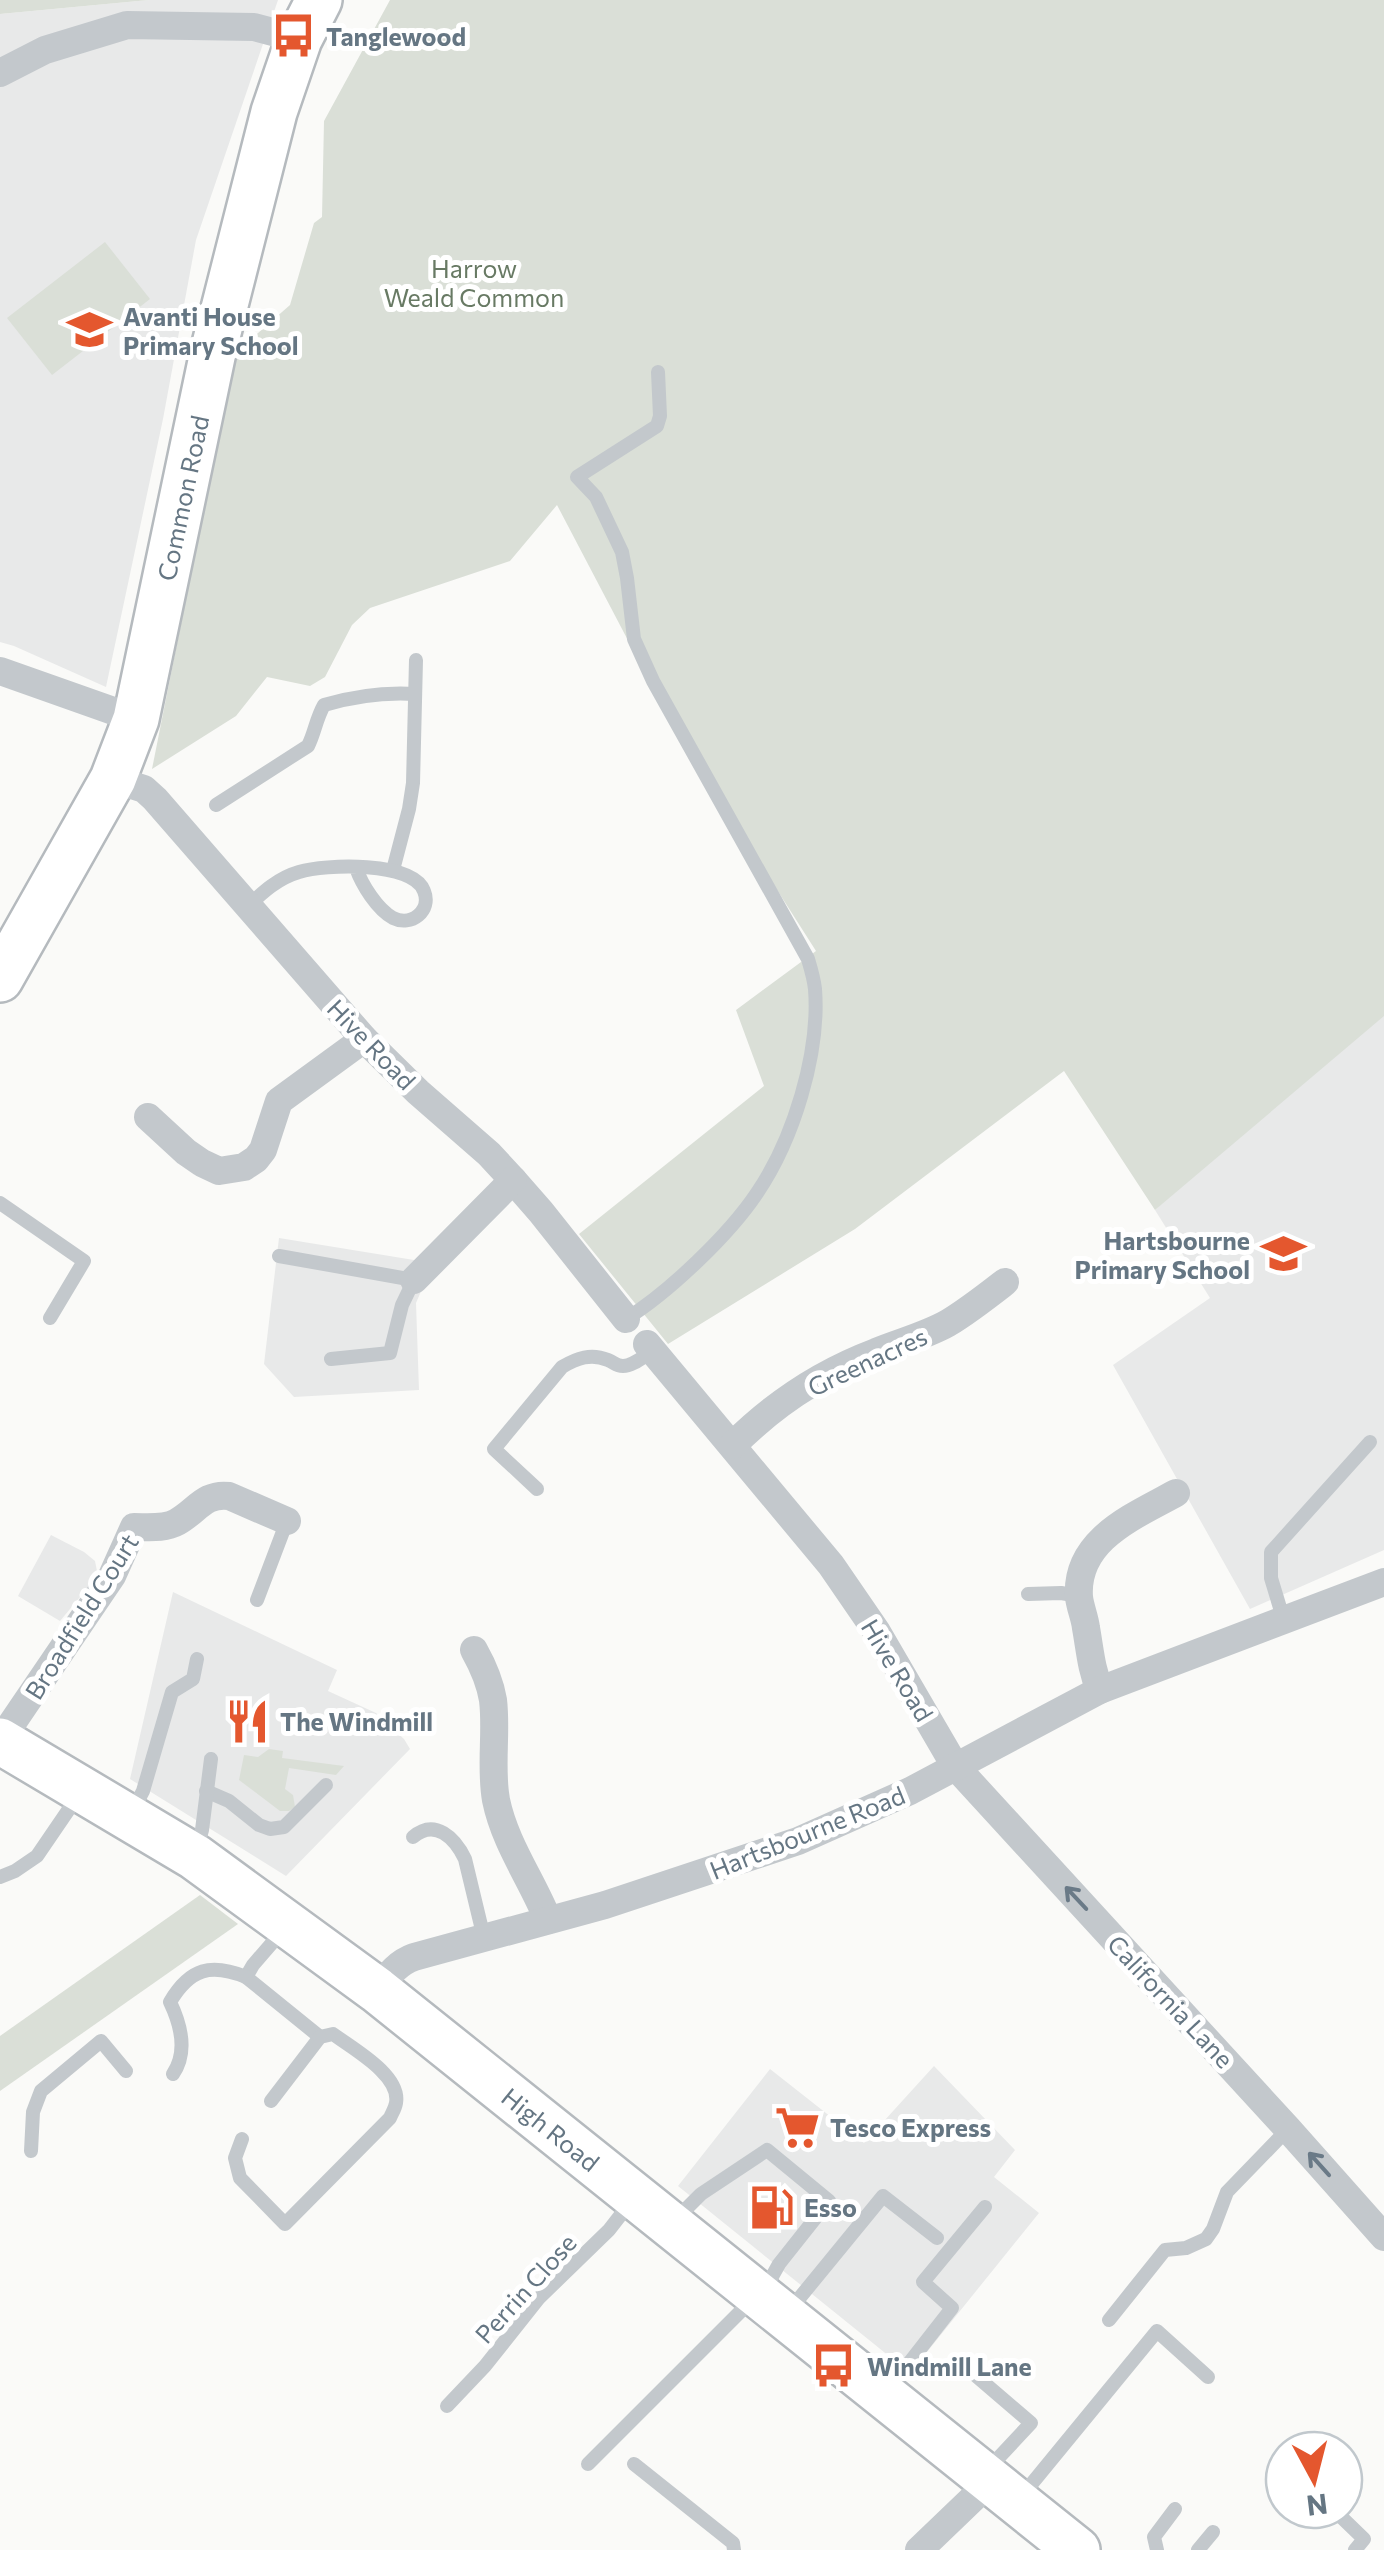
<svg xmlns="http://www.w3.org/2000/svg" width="1384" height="2550" font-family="Commissioner,sans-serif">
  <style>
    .built { fill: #e8e9e9 }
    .green { fill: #dadfd7 }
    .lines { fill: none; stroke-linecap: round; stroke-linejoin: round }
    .primary-casing { stroke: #b5babe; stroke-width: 50 }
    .lane { stroke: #c3c8cc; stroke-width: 14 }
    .street { stroke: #c3c8cc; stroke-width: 28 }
    .primary { stroke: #fff; stroke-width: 45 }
    .oneway { stroke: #6a7a87 }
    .labels { text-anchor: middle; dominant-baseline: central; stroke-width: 10; stroke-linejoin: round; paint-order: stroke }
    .poi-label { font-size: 25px; font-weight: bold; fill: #657683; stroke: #fff; text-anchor: start }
    .park-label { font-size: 25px; fill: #687a64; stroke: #fff }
    .street-label { font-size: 25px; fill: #657683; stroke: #fff }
  </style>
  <rect width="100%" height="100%" fill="#fafaf8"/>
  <g class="built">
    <polygon points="149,0 278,0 196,240 163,419 106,687 14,646 0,642 0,14"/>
    <polygon points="1384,979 1384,1550 1250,1609 1113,1365 1210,1298 1155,1210"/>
    <polygon points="279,1238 414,1260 422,1289 416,1303 419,1390 294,1397 264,1364"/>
    <polygon points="51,1535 84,1552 95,1561 97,1571 95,1579 60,1621 18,1596"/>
    <polygon points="173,1592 337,1670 328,1691 376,1713 404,1739 410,1749 286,1876 130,1779"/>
    <polygon points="934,2066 1015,2150 994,2177 1039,2213 910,2373 678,2186 770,2069 864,2143"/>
  </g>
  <g class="green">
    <polygon points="0,0 149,0 0,14"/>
    <polygon points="390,0 1384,0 1384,1016 1155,1210 1064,1071 855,1229 668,1344 579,1234 764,1086 736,1010 816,951 675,730 557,505 510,561 370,608 352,625 325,677 310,686 267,677 236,716 152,769 235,353 290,305 314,223 322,217 324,121"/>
    <polygon points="105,242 150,299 52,375 7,318"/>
    <polygon points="269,1749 283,1751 282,1758 344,1766 336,1775 289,1768 285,1789 293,1795 295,1807 289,1811 280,1811 239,1780 244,1755 258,1757"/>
    <polygon points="200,1895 238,1924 0,2091 0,2036"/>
  </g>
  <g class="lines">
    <defs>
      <g id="primary">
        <path id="s1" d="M 0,979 L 113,779 L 136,719 L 213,352 L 274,112 L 299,39 L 319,0"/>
        <path id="s2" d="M 0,1741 L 195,1857 L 377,1990 L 1077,2550"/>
      </g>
    </defs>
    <use href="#primary" class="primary-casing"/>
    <g class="lane">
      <path d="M 216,805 L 308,746 C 315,732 316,719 324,705 C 355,696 383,692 415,694"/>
      <polyline points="393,870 409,809 413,783 416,660"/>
      <path d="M 247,907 C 263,892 278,878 299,872 C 325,864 413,861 424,891 C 432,911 411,927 393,918 C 377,909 362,885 356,868"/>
      <polyline points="0,1203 84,1261 50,1318"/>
      <polyline points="279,1256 414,1280 402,1305 390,1353 331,1359"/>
      <path d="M 626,1319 C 669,1292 729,1235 757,1193 C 793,1140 820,1054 815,989 C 814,979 811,969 808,959 L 653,681 L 634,639 L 627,578 L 622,552 L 596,497 L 577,477 L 657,426 L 660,416 L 658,372"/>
      <path d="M 537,1489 L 494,1449 L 562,1367 C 577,1358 591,1353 608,1360 C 615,1363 616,1366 623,1366 C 633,1366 644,1356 653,1351"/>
      <polyline points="1028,1594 1061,1593 1079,1596"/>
      <polyline points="257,1600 287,1521"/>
      <polyline points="1284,1621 1271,1578 1271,1552 1370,1442"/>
      <polyline points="206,1791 229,1801 259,1825 270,1829 284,1827 326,1785"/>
      <polyline points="132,1812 143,1791 172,1692 193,1679 197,1659"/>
      <path d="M 413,1837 C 435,1818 455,1838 465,1859 L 484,1938"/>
      <polyline points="196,1851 202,1830 211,1759"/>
      <polyline points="0,1877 15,1871 37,1856 80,1793"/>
      <polyline points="285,1928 253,1965 246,1977 320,2037"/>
      <path d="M 173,2074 C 188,2052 181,2025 170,2002 C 190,1968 211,1963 246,1977"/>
      <path d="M 242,2139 L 235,2158 L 240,2178 L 285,2224 L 390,2118 C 392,2113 395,2109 396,2103 C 401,2075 353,2049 333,2034 L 320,2037 L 271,2101"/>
      <polyline points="31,2151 33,2112 41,2091 101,2041 126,2071"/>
      <polyline points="675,2220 701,2194 767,2150 829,2201 779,2264 764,2291"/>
      <polyline points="788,2312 883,2196 937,2238"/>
      <polyline points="1109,2320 1165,2250 1186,2248 1206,2239 1213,2229 1227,2192 1288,2129"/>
      <polyline points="961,2363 1031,2423 988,2469"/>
      <polyline points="888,2390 952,2308 923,2282 985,2207"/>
      <polyline points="447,2406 485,2366 539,2298 609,2230 630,2203"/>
      <polyline points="588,2464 754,2298"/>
      <polyline points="634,2464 733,2543 734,2550"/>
      <polyline points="1020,2498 1157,2331 1208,2377"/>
      <polyline points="1334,2510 1364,2539 1355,2550"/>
      <polyline points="1157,2550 1154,2537 1175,2509"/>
      <polyline points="1198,2550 1213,2532"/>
    </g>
    <g class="street">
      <polyline points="0,73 45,50 127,25 254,27 299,39"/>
      <polyline points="0,671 136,719"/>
      <polyline points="113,779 144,789 155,799 364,1039 418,1092 489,1154 513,1180 541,1212 626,1319"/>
      <polyline points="148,1117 186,1152 202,1163 219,1171 244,1167 256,1159 263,1150 279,1101 364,1039"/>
      <polyline points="414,1280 513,1180"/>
      <polyline points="647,1344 831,1565 877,1632 955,1766 1288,2129 1384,2237"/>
      <path d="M 733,1445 C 773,1405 823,1372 876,1352 C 900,1342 925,1336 948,1323 C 968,1311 987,1296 1005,1282"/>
      <path d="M 474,1650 C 483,1666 490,1682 493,1700 C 497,1733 490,1767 496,1800 C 505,1844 532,1880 548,1920"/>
      <path d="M 1100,1690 C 1091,1669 1090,1650 1086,1628 C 1085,1618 1080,1607 1079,1597 C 1075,1539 1135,1516 1176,1493"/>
      <path d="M 0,1741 L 112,1576 L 134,1527 C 148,1527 165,1529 177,1522 C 197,1511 204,1493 229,1496 L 287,1521"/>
      <path d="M 377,1990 C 388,1976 397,1963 414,1957 L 605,1905 L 798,1841 L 910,1791 L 1100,1690 L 1384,1582"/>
      <polyline points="919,2550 992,2480"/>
    </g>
    <use href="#primary" class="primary"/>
  </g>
  <defs><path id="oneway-shaft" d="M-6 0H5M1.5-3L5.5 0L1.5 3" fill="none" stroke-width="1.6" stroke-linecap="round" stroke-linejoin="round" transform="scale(2.5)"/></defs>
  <g class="oneway">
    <use href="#oneway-shaft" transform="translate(1076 1898) rotate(-133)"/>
    <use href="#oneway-shaft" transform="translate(1319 2164) rotate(-132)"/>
  </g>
  <defs>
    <symbol id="bus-bare" viewBox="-9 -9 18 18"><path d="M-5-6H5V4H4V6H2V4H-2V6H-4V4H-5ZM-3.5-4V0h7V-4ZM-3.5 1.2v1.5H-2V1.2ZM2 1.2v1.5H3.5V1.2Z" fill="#e4572e" stroke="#fff" stroke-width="2.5" paint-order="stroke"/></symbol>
    <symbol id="school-bare" viewBox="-9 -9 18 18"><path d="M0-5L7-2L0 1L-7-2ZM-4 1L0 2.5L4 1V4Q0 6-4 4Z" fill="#e4572e" stroke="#fff" stroke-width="2.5" paint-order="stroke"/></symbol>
    <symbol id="restaurant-bare" viewBox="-9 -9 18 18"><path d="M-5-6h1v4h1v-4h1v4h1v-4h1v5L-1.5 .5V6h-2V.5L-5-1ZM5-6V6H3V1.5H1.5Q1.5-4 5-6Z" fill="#e4572e" stroke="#fff" stroke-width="2.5" paint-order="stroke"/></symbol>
    <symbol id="supermarket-bare" viewBox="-9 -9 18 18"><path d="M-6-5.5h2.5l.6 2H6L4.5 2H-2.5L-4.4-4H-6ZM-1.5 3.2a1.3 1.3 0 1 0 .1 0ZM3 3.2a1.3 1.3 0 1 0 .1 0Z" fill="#e4572e" stroke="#fff" stroke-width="2.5" paint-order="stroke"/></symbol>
    <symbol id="fuel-bare" viewBox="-9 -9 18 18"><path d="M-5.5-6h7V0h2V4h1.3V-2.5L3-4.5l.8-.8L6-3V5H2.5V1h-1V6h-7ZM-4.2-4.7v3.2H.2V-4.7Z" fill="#e4572e" stroke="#fff" stroke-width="2.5" paint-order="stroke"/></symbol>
  </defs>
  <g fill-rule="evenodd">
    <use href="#bus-bare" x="262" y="4" width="63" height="63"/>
    <use href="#school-bare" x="58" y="298" width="63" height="63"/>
    <use href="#school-bare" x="1252" y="1222" width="63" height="63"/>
    <use href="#restaurant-bare" x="216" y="1690" width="63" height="63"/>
    <use href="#supermarket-bare" x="766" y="2096" width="63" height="63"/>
    <use href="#fuel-bare" x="740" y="2176" width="63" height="63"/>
    <use href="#bus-bare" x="802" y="2334" width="63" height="63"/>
  </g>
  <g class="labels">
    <g class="poi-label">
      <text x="326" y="36">Tanglewood</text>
      <text x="123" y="316">Avanti House<tspan x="123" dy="29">Primary School</tspan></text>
      <text x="1250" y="1240" text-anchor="end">Hartsbourne<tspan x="1250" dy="29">Primary School</tspan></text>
      <text x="280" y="1721">The Windmill</text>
      <text x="830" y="2127">Tesco Express</text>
      <text x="804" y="2207">Esso</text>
      <text x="867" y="2366">Windmill Lane</text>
    </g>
    <g class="park-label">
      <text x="474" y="268">Harrow<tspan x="474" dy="29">Weald Common</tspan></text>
    </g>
    <g class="street-label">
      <text stroke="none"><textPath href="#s1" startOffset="520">Common Road</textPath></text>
      <text transform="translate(372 1044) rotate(46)">Hive Road</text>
      <text transform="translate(867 1361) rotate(-25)">Greenacres</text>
      <text transform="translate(81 1616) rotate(-58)">Broadfield Court</text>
      <text transform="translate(898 1670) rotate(59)">Hive Road</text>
      <text transform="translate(807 1832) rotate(-22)">Hartsbourne Road</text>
      <text transform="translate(1171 2001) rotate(47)">California Lane</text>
      <text stroke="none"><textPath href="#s2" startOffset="675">High Road</textPath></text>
      <text transform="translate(525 2288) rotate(-48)">Perrin Close</text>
    </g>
  </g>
  <g transform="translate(1314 2480) rotate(173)"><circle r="48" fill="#ffffff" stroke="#c1c8cd" stroke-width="2.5"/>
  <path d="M0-8L18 38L0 25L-18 38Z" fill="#e4572e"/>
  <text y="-15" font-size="28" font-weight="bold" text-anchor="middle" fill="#657683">N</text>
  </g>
</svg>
